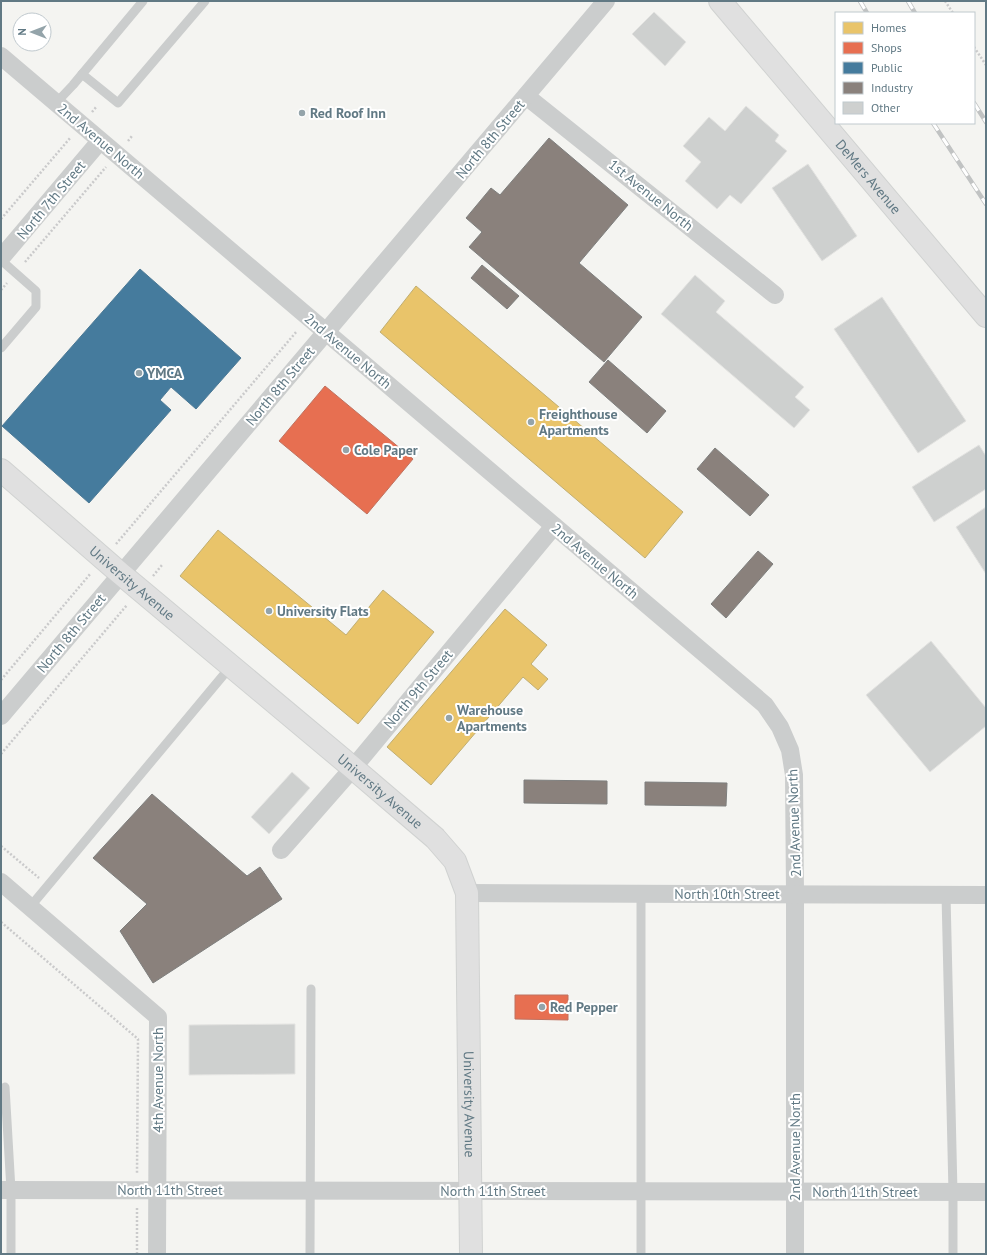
<svg xmlns="http://www.w3.org/2000/svg" width="987" height="1255" font-family="'PT Sans',sans-serif">
  <style>
    .homes { fill: #e9c46a; stroke: #c0ae72 }
    .shops { fill: #e76f51; stroke: #bf7260 }
    .public { fill: #457b9d; stroke: #4d7a96 }
    .industry { fill: #8a817c; stroke: #7e7f7e }
    .building { fill: #ced0cf; stroke: #e3e3e1 }
    .lines { fill: none; stroke-linecap: round; stroke-linejoin: round }
    .secondary-casing { stroke: #d0d2d1; stroke-width: 24 }
    .path { stroke: #cacacb; stroke-width: 2.5; stroke-dasharray: 2 2; stroke-linecap: butt }
    .lane { stroke: #cbcdcd; stroke-width: 9 }
    .street { stroke: #cbcdcd; stroke-width: 18 }
    .secondary { stroke: #e0e0e0; stroke-width: 22 }
    .rail-casing { stroke: #c1c3c3; stroke-width: 4.5 }
    .rail { stroke: #fff; stroke-width: 3; stroke-dasharray: 9; stroke-linecap: butt }
    .poi-dot { fill: #94a4aa; stroke: #fff; stroke-width: 1.5 }
    .labels { text-anchor: middle; dominant-baseline: central; stroke-width: 4; stroke-linejoin: round; paint-order: stroke }
    .poi-label { font-size: 14px; font-weight: bold; fill: #617984; stroke: #fff; text-anchor: start }
    .street-label { font-size: 14px; fill: #617984; stroke: #fff }
  </style>
  <rect width="100%" height="100%" fill="#f4f4f1"/>
  <g class="homes">
    <polygon points="416,286 683,512 645,558 380,332"/>
    <polygon points="218,530 346,635 383,590 434,632 358,724 180,576"/>
    <polygon points="505,609 547,645 531,664 548,679 538,690 523,677 431,785 387,747"/>
  </g>
  <g class="shops">
    <polygon points="325,386 413,459 367,514 279,441"/>
    <polygon points="515,995 568,995 568,1020 515,1019"/>
  </g>
  <polygon class="public" points="140,269 241,358 196,409 171,387 160,400 171,410 89,503 2,426"/>
  <g class="industry">
    <polygon points="549,138 628,205 579,263 642,317 604,362 469,247 482,232 466,218 491,188 500,195"/>
    <polygon points="482,265 519,296 507,309 471,278"/>
    <polygon points="608,360 666,411 647,433 589,382"/>
    <polygon points="715,448 769,495 750,516 697,469"/>
    <polygon points="758,551 773,564 726,618 711,604"/>
    <polygon points="524,780 607,781 607,804 524,803"/>
    <polygon points="645,782 727,783 726,806 645,805"/>
    <polygon points="152,794 247,876 260,867 282,899 153,983 120,931 147,904 93,858"/>
  </g>
  <g class="building">
    <polygon points="654,12 686,42 665,66 632,34"/>
    <polygon points="746,106 779,135 775,141 787,151 741,204 730,195 717,209 685,181 701,162 683,146 709,117 725,131"/>
    <polygon points="808,164 857,236 822,261 772,188"/>
    <polygon points="695,275 725,301 716,312 804,387 795,397 810,410 794,428 661,314"/>
    <polygon points="882,297 966,421 918,453 834,329"/>
    <polygon points="979,445 986,456 986,489 934,522 912,487"/>
    <polygon points="986,507 986,574 956,527"/>
    <polygon points="931,641 986,708 986,726 930,772 866,695"/>
    <polygon points="292,772 310,788 269,834 251,817"/>
    <polygon points="295,1024 295,1074 189,1075 189,1025"/>
  </g>
  <g class="lines">
    <defs>
      <g id="secondary">
        <path id="s1" d="M 720,1 L 986,316"/>
        <path id="s2" d="M 1,470 L 121,574 L 353,768 L 435,838 L 455,861 L 467,893 L 471,1254"/>
      </g>
    </defs>
    <use href="#secondary" class="secondary-casing"/>
    <g class="path">
      <polyline points="945,1 953,13"/>
      <polyline points="974,47 986,65"/>
      <polyline points="92,112 97,106"/>
      <polyline points="128,141 132,136"/>
      <polyline points="1,219 71,137"/>
      <polyline points="25,262 106,167"/>
      <polyline points="1,290 7,283"/>
      <polyline points="116,544 297,331"/>
      <polyline points="153,576 162,565"/>
      <polyline points="1,680 91,573"/>
      <polyline points="1,754 127,605"/>
      <polyline points="1,846 39,878"/>
      <polyline points="1,922 138,1039 137,1173"/>
      <polyline points="137,1254 137,1208"/>
    </g>
    <g class="lane">
      <polyline points="82,74 118,103 205,1"/>
      <polyline points="56,103 73,85 143,1"/>
      <polyline points="1,260 36,291 36,307 1,348"/>
      <polyline points="946,895 953,1192 953,1254"/>
      <polyline points="30,907 231,666"/>
      <polyline points="5,1087 11,1190 11,1254"/>
      <polyline points="310,1254 311,989"/>
      <polyline points="641,1254 641,894"/>
    </g>
    <g class="street">
      <polyline points="1,56 765,705 780,727 790,750 794,775 795,895 795,1254"/>
      <polyline points="526,96 775,295"/>
      <polyline points="1,258 100,141"/>
      <polyline points="1,716 606,1"/>
      <polyline points="281,850 353,768 554,526"/>
      <polyline points="1,882 158,1017 157,1254"/>
      <polyline points="467,893 986,895"/>
      <polyline points="1,1190 986,1192"/>
    </g>
    <use href="#secondary" class="secondary"/>
    <defs>
      <g id="rail">
        <polyline points="860,1 867,13"/>
        <polyline points="908,1 915,13"/>
        <polyline points="974,103 986,122"/>
        <polyline points="933,123 986,204"/>
      </g>
    </defs>
    <use href="#rail" class="rail-casing"/>
    <use href="#rail" class="rail"/>
  </g>
  <g class="poi-dot">
    <circle cx="302" cy="113" r="4"/>
    <circle cx="139" cy="373" r="4"/>
    <circle cx="531" cy="422" r="4"/>
    <circle cx="346" cy="450" r="4"/>
    <circle cx="269" cy="611" r="4"/>
    <circle cx="449" cy="718" r="4"/>
    <circle cx="542" cy="1007" r="4"/>
  </g>
  <g class="labels">
    <g class="poi-label">
      <text x="310" y="113">Red Roof Inn</text>
      <text x="147" y="373">YMCA</text>
      <text x="539" y="414">Freighthouse<tspan x="539" dy="16">Apartments</tspan></text>
      <text x="354" y="450">Cole Paper</text>
      <text x="277" y="611">University Flats</text>
      <text x="457" y="710">Warehouse<tspan x="457" dy="16">Apartments</tspan></text>
      <text x="550" y="1007">Red Pepper</text>
    </g>
    <g class="street-label">
      <text transform="translate(490 139) rotate(-50)">North 8th Street</text>
      <text transform="translate(101 141) rotate(40)">2nd Avenue North</text>
      <text stroke="none"><textPath href="#s1" startOffset="230">DeMers Avenue</textPath></text>
      <text transform="translate(651 195) rotate(39)">1st Avenue North</text>
      <text transform="translate(51 200) rotate(-50)">North 7th Street</text>
      <text transform="translate(348 351) rotate(40)">2nd Avenue North</text>
      <text transform="translate(280 386) rotate(-50)">North 8th Street</text>
      <text transform="translate(595 561) rotate(40)">2nd Avenue North</text>
      <text stroke="none"><textPath href="#s2" startOffset="173">University Avenue</textPath></text>
      <text transform="translate(71 633) rotate(-50)">North 8th Street</text>
      <text transform="translate(418 689) rotate(-50)">North 9th Street</text>
      <text stroke="none"><textPath href="#s2" startOffset="497">University Avenue</textPath></text>
      <text transform="translate(794 823) rotate(-92)">2nd Avenue North</text>
      <text x="727" y="894">North 10th Street</text>
      <text transform="translate(158 1080) rotate(-90)">4th Avenue North</text>
      <text stroke="none"><textPath href="#s2" startOffset="845">University Avenue</textPath></text>
      <text transform="translate(795 1147) rotate(-90)">2nd Avenue North</text>
      <text x="170" y="1190">North 11th Street</text>
      <text x="493" y="1191">North 11th Street</text>
      <text x="865" y="1192">North 11th Street</text>
    </g>
  </g>
  <rect width="987" height="1255" fill="none" stroke="#617984" stroke-width="4"/>
  <rect x="835" y="12" width="140" height="112" fill="#ffffff" stroke="#c0c9ce"/>
  <rect x="843" y="22" width="20" height="12" fill="#e9c46a" stroke="#c0c9ce"/>
  <text x="871" y="32" font-size="12" fill="#617984">Homes</text>
  <rect x="843" y="42" width="20" height="12" fill="#e76f51" stroke="#c0c9ce"/>
  <text x="871" y="52" font-size="12" fill="#617984">Shops</text>
  <rect x="843" y="62" width="20" height="12" fill="#457b9d" stroke="#c0c9ce"/>
  <text x="871" y="72" font-size="12" fill="#617984">Public</text>
  <rect x="843" y="82" width="20" height="12" fill="#8a817c" stroke="#c0c9ce"/>
  <text x="871" y="92" font-size="12" fill="#617984">Industry</text>
  <rect x="843" y="102" width="20" height="12" fill="#ced0cf" stroke="#c0c9ce"/>
  <text x="871" y="112" font-size="12" fill="#617984">Other</text>
  <g transform="translate(32 32) rotate(270)"><circle r="19" fill="#ffffff" stroke="#c0c9ce"/>
  <path d="M0-3L7 15L0 10L-7 15Z" fill="#94a4aa"/>
  <text y="-6" font-size="11" font-weight="bold" text-anchor="middle" fill="#617984">N</text>
  </g>
</svg>
